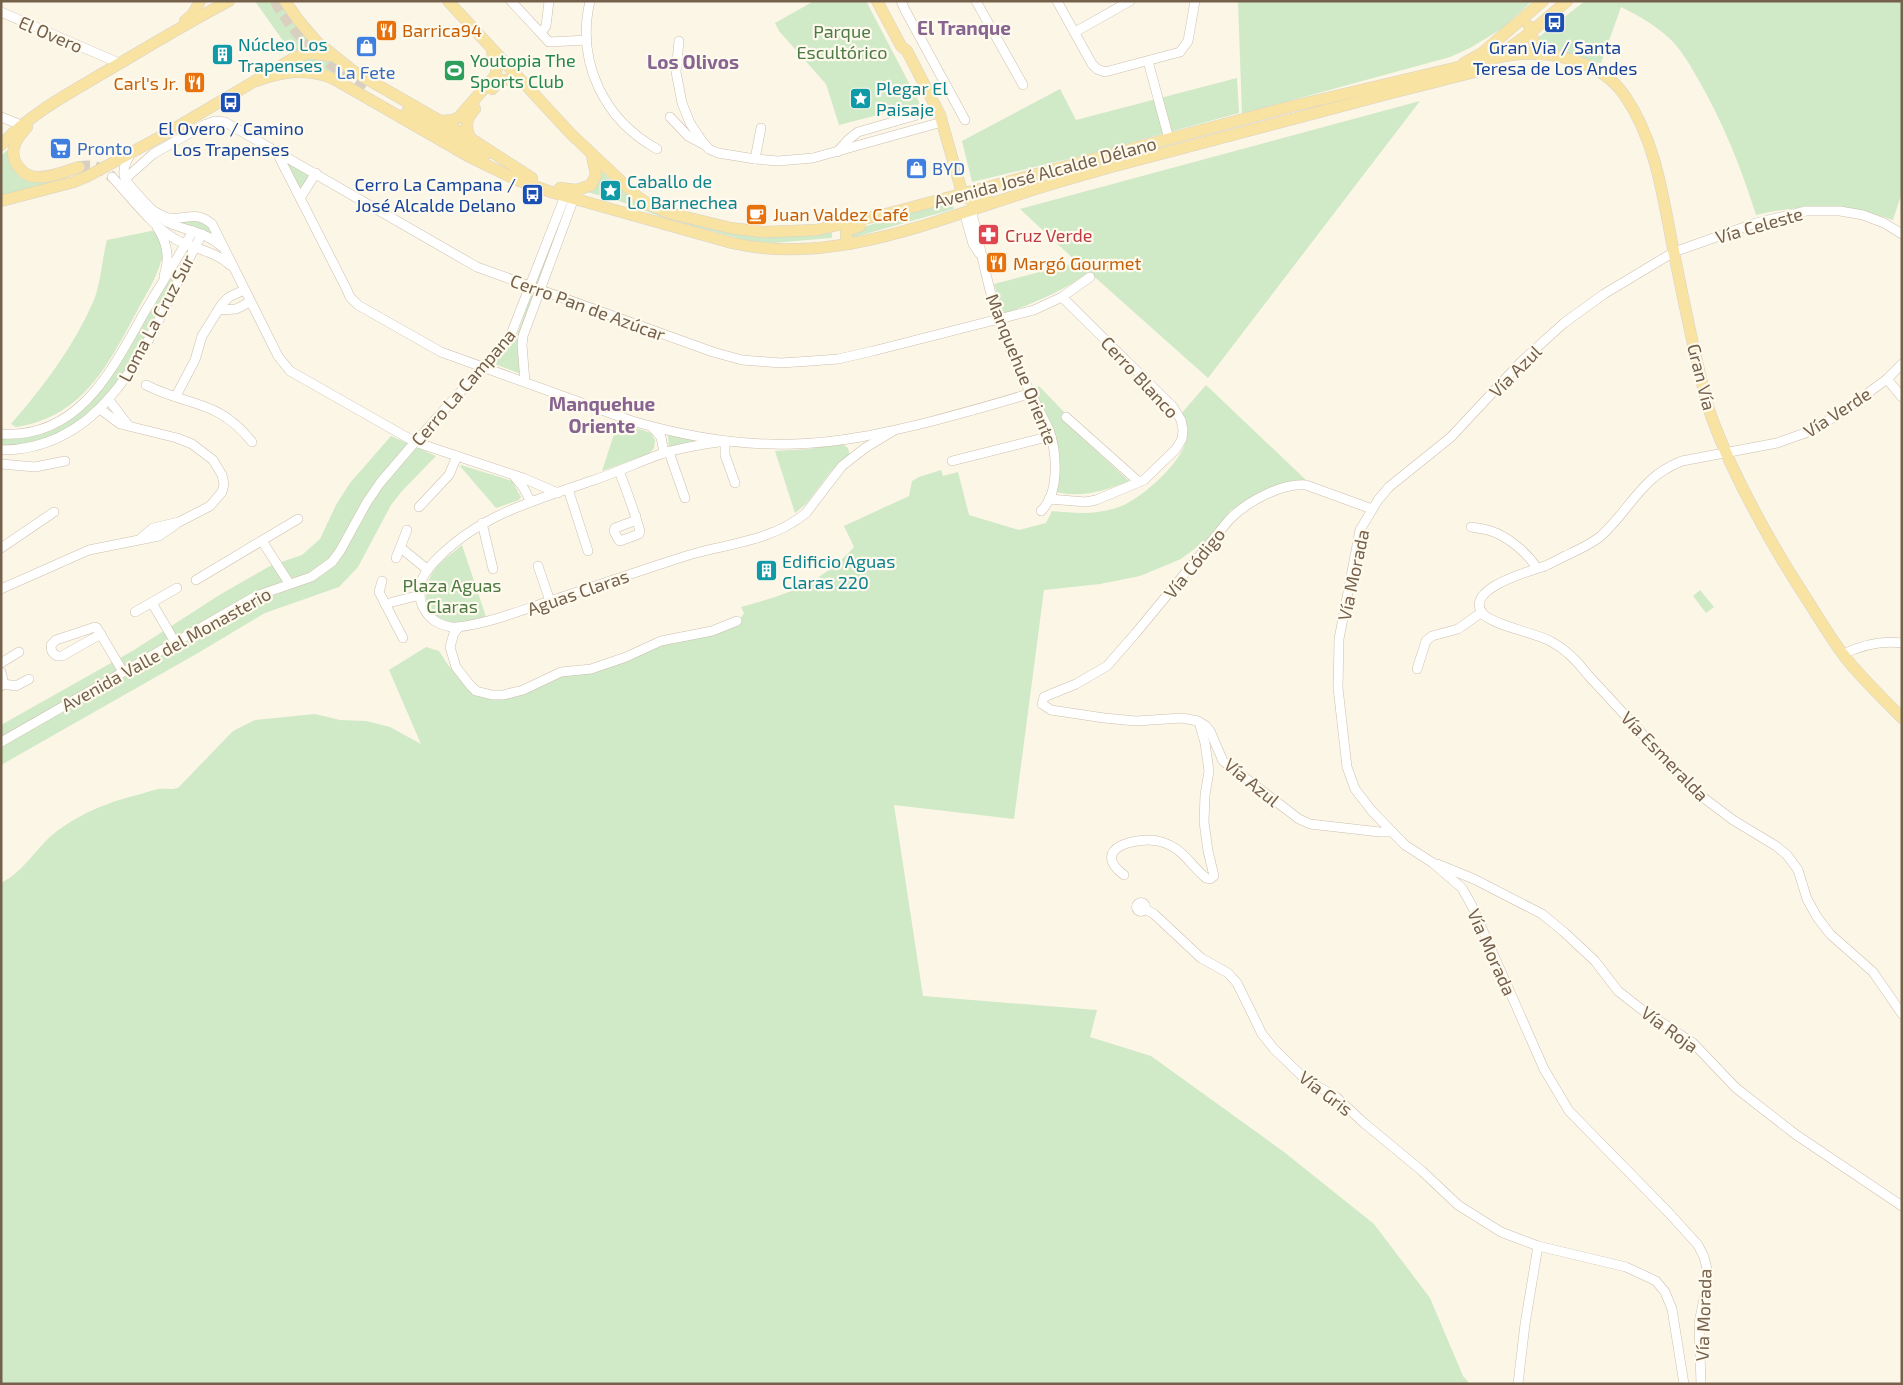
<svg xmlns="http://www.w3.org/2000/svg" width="1903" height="1385" font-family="'Exo 2',sans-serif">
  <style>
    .green { fill: #d0e9c6 }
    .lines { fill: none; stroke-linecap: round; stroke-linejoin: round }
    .major-tunnel { stroke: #dad0c0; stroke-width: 11; stroke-dasharray: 11 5.5; stroke-linecap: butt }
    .minor-casing { stroke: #cdbfae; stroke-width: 10 }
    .major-casing { stroke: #d8d2cd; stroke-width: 12 }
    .minor { stroke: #fff; stroke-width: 9 }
    .major { stroke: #f8e3a2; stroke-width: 11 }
    .labels { text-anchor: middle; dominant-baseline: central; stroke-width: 4.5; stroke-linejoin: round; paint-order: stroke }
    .food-label { font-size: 18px; fill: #c56008; stroke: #fefaee; text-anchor: start }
    .park-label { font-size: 18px; fill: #4d7a44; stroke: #fefaee }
    .street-label { font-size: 18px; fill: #75604c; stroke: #fefaee }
    .culture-label { font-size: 18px; fill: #0d838f; stroke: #fefaee; text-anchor: start }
    .transit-label { font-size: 18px; fill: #164399; stroke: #fefaee }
    .leisure-label { font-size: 18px; fill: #27864d; stroke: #fefaee; text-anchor: start }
    .shop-label { font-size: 18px; fill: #366cbe; stroke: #fefaee; text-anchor: start }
    .health-label { font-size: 18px; fill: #be3a42; stroke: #fefaee; text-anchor: start }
    .neighbourhood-label { font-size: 19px; font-weight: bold; fill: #886491; stroke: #fefaee }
  </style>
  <rect width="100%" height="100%" fill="#fcf6e7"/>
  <g class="green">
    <polygon points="255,1 282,1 322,51 293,55"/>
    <polygon points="814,1 866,1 920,104 839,125 826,84 779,31 775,23"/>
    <polygon points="1238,1 1532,1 1503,28 1470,48 1450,57 1242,114"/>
    <path d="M 1585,1 L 1902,1 L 1902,192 L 1893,220 C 1849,205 1802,204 1756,215 C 1741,167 1723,122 1698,79 C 1690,65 1681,49 1669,38 C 1655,25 1639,16 1621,7 L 1601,63 L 1540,55 L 1536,39 Z"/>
    <polygon points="327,58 335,62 329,70 337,76 287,68 297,59"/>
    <polygon points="1237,78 1239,113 1093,153 972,182 962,141 1060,89 1076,120"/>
    <path d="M 1420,101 L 1208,378 L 1089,272 C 1062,292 1034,303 1003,314 L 994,284 L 1077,262 L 1020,209 Z"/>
    <path d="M 6,151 L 8,151 C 9,164 16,180 31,181 C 39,182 48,179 56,177 L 56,182 L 1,196 L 1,156 Z"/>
    <polygon points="289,162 308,174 309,176 300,190 287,164"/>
    <polygon points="600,170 642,207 663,216 774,237 787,237 829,232 832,233 832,237 831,238 773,243 745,240 667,219 619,201 587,192"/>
    <polygon points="952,201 954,209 851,238 849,232 906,213"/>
    <polygon points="561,210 565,212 519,336 521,374 492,363 517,335"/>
    <polygon points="203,219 217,238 209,232 174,220"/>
    <path d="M 156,230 L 163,249 L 163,261 L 161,261 C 156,280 145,295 136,313 C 107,367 82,417 16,427 L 11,424 C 44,386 74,346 94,300 C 101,282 102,259 107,240 Z"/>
    <polygon points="174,273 178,274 129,366 106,398 81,422 37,442 1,447 1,438 51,429 115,370 129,350 159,294"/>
    <path d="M 1206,385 L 1308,482 L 1291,485 L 1231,510 L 1206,540 L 1181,559 L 1140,576 L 1100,584 L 1044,590 L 1014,819 L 894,805 L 923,996 L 1097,1010 L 1090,1037 L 1151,1056 L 1284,1152 L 1374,1224 L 1430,1298 L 1463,1376 L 1470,1384 L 1,1384 L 1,883 C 25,871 37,846 57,831 C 85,811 109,802 141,794 C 147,792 153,790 159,789 C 167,788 170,790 178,788 L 233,731 L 255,720 L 315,714 L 340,720 L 366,721 L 390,727 L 421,744 L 389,670 L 426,647 L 439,651 L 448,665 L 474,693 L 487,698 L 501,698 L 562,673 L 661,643 L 738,623 L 744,613 L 741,607 C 786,595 822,583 854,547 L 844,526 L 909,496 L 912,481 L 919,477 L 941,470 L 943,476 L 958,472 L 969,515 L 1019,530 L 1046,523 L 1052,511 C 1074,513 1095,515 1116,508 C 1138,502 1178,466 1185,444 C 1188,434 1185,424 1181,414 Z"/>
    <path d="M 1039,386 L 1064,412 L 1067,424 L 1129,481 C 1103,491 1084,498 1055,492 C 1066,450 1051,427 1033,391 Z"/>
    <polygon points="618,422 651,433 655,440 654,448 649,454 602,471"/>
    <polygon points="669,434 694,440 694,441 669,448 668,436"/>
    <polygon points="391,436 436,456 402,491 391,505 358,567 339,587 265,613 198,653 1,765 1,725 134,650 221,594 270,566 302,555 320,539 336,505 350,483"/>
    <polygon points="841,443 848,448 850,456 832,470 806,504 795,513 775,451 809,449"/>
    <polygon points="461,465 512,481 521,497 519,500 496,508 460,466"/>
    <path d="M 462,545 L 486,617 C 475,620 459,626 447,623 C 424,616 421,591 433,572 C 439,562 453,553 462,545 Z"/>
    <polygon points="1700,590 1714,607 1706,613 1693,596"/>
  </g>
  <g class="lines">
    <g class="major-tunnel">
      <path d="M 275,1 C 300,43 325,62 365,88"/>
      <path d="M 79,167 C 94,164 100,167 112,177"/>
    </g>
    <defs>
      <g id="minor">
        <polyline points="511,1 549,42 587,40"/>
        <path d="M 590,1 C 576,61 603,119 657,149"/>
        <polyline points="901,1 905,10 965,120"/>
        <polyline points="976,1 1023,85"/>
        <polyline points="1057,1 1092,64 1097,69 1105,72 1180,52 1188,41 1195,1"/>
        <polyline points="1,12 119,63"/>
        <polyline points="1075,32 1130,1"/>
        <polyline points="541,33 546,26 549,1"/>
        <polyline points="679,41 676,72 682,103 690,123 702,141 709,149 718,153 755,159 778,161 813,158 942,122"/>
        <polyline points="1148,61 1169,139"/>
        <polyline points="1,117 21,125"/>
        <polyline points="670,117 688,136 705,145"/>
        <polyline points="837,152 848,140 858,132 938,109"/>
        <path d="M 131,153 C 127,160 123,167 124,175 C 126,185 159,218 169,223 C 187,231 206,232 221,246"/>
        <path d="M 277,153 L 346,288 L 350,297 L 358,305 L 441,352 L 632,421 C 684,436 739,446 794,444 C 840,443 884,433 929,422 C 963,413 997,404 1031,393"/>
        <polyline points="755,159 761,128"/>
        <path d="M 112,177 C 131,197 150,224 175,239 C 193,249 215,251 230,265"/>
        <polyline points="125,179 153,154 204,125 215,121 225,122 477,267 713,352 742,360 781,363 811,361 838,359 873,351 1034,310 1062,297 1090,277"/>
        <polyline points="300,198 316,173"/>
        <path d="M 971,210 C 981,247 986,282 998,318 C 1011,357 1031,393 1049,430 C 1057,453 1060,493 1041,511"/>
        <path d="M 155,212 C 160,214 165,218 170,218 C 187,220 195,210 212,224 L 278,356 L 290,371 L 415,442 L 523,478 L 558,493"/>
        <polyline points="964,212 973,244 979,253"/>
        <path d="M 157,227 C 167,242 170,259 164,276"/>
        <polyline points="219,310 236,309 250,302"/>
        <path d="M 1902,364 L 1887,379 L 1841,413 L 1808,432 L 1777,443 L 1682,461 C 1641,477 1632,507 1602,535 C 1592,544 1578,550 1565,556 C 1559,559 1552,563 1545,566 C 1531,571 1465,588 1482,613 C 1491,625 1537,633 1552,642 C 1567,650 1578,662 1588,675 L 1696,792 L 1733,820 L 1776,846 L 1787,855 L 1798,870 L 1807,899 L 1817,917 L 1830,934 L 1873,972 L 1902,1014"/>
        <polyline points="1887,379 1902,397"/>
        <polyline points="525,382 522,345 523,336 574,198"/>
        <path d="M 146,385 C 189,407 218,399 252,442"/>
        <polyline points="176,396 195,360 202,336 222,304 229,297 244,290"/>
        <polyline points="109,400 128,425"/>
        <polyline points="100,409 120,424 177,438 192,444 213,460 222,475 224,484 222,492 210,506 179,522 153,528 140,539"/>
        <polyline points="1066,417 1139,482"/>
        <polyline points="652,427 661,437 664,453"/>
        <path d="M 1,434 C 79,439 112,370 144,313 C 160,286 177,259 193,231"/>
        <path d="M 725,441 C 704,444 684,447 664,453 C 640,461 618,472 594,480 C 539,499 481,514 438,558 C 429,567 420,577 420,591 C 419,603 425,614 435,621 C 442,625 449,628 457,627 C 486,624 517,612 544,603 C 580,591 616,579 652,567 C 668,562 684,556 700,552 C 737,543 776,538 806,513 L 842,466 L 865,448 L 893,431"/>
        <polyline points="725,441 725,455 735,483"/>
        <path d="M 1,450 C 119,450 155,318 202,234"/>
        <polyline points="669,452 685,498"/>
        <polyline points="952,461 1051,436"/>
        <polyline points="1,464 35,467 65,461"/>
        <path d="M 619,471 C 627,491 634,511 640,531 L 639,534 L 620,541 L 618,539 L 614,531 L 615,528 L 634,521 L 636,516"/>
        <polyline points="514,476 523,487 531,502"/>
        <polyline points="568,489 588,551"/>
        <polyline points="1049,499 1086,502 1096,500 1144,480 1176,449 1182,439 1183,430 1181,420 1173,407 1062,297"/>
        <polyline points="419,507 449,475 457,456"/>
        <path d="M 1372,509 L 1306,485 C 1281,483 1246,502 1229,520 L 1135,634 L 1107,666 L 1076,684 L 1044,697 L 1042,704 L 1051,710 L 1104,718 L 1136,721 L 1182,718 L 1198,721 L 1206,726 L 1210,731 L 1223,761 L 1299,819 L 1310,824 L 1380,832 L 1391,832"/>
        <polyline points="482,523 493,569"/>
        <path d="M 1471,527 C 1478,528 1485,529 1491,531 C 1509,537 1527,553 1537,568"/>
        <polyline points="262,541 289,583"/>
        <polyline points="1,548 54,512"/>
        <polyline points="401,548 428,570"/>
        <polyline points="396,558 407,530"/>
        <polyline points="538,566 550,601"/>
        <polyline points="196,580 298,519"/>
        <polyline points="382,581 379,592 403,638"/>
        <polyline points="1,589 89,550 159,536 175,525"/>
        <polyline points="152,603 175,642"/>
        <polyline points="385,604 420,595"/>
        <polyline points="135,612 177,588"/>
        <polyline points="459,627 454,633 450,647 456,667 470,685 476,691 492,695 503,695 523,690 561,672 591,669 626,657 661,641 712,631 737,621"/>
        <path d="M 101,634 L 62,656 L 57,656 C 52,653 51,651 51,645 L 56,640 L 95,627 L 97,628 L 123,672"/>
        <path d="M 1843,654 C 1862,645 1881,640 1902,643"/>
        <polyline points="1,663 19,652"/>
        <polyline points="1417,669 1426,641 1432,636 1458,629 1482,612"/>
        <polyline points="1,672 4,684 1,686"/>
        <polyline points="4,684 16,686 29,679"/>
        <polyline points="1,742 256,596 311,577 332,562 340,551 367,502 380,483 415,442 510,337 565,196"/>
        <polyline points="1437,864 1474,879 1542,914 1564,932 1595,961 1618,991 1641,1009 1693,1043 1736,1088 1795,1134 1902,1206"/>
        <path d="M 1124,875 C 1088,848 1139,835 1162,842 C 1184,849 1190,865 1206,878 L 1210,879 L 1214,876 L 1208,851 L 1204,822 L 1205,795 L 1209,771 L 1205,743 L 1199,722"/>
        <circle cx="1141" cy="907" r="4.5"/>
        <polyline points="1145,909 1154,914 1201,958 1228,973 1237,983 1262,1034 1274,1049 1305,1079 1336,1097 1364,1123 1422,1171 1458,1205 1501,1232 1514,1237 1538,1246 1626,1267 1656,1281 1665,1292 1672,1309 1684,1384"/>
        <polyline points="1518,1384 1525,1324 1538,1246"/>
        <polyline points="1701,1384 1699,1323 1706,1289 1707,1269 1704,1257 1698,1245 1669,1213 1569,1111 1544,1069 1472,906 1462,888 1433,863 1405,845 1372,811 1355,789 1347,767 1338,688 1339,639 1360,530 1378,500 1389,487 1451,437 1522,361 1564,323 1604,294 1674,252 1756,223 1806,211 1840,211 1863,215 1884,223 1902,234"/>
      </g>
      <g id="major">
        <polyline points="285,1 299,21 317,42 353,71 470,138 532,178"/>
        <path d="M 448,1 L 571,134 L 638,197 L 652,206 L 669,213 L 731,228 L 763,232 L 816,230 L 890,213 L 1289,107 L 1505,56 C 1546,49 1600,59 1625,96 C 1657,143 1663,199 1674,253 C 1684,303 1694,353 1707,403 C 1713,424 1722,444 1731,464 C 1753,511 1778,555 1806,598 C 1819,618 1831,639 1845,657 C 1862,679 1883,698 1902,718"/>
        <polyline points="877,1 901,46 907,51 940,115 963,196 975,202 987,199"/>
        <polyline points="185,21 193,14 200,1"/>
        <polyline points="1529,26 1538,55"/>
        <polyline points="1498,56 1531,32 1567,1"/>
        <polyline points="1464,63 1482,53 1543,1"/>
        <path d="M 256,81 C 281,72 308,67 334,79 L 468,156 L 517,180 L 554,193 L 732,243 C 827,265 924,225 1014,196 C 1046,185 1079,176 1111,167 C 1206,141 1301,116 1395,92 C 1426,84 1456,77 1486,69"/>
        <path d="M 492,89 C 503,76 508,79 523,83"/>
        <polyline points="407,112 485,155"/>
        <polyline points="441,121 454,120 459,117 495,76 497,68 492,52"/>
        <path d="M 27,127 C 22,133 16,139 14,147 C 10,161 23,177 37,177 C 50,178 66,171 79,167"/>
        <path d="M 470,138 C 465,125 466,119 475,109"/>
        <path d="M 1,145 C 31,113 68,94 105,72 C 146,48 187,23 229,1"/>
        <polyline points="560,188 577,190 591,185 596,175 592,156"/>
        <polyline points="1,201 74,182 88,176 160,137 294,58 310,53 333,56"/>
        <polyline points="850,244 846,237 846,231 860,226"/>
      </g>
    </defs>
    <use href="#minor" class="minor-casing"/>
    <use href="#major" class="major-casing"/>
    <use href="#minor" class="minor"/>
    <use href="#major" class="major"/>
  </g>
  <defs>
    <symbol id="bus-square" viewBox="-11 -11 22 22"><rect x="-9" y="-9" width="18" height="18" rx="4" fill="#1a4fb4" stroke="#fefaee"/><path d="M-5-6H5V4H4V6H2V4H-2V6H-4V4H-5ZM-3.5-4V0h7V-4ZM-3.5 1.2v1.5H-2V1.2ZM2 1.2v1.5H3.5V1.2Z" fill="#fff"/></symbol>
    <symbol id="restaurant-square" viewBox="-11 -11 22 22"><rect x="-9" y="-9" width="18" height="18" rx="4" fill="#e8710a" stroke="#fefaee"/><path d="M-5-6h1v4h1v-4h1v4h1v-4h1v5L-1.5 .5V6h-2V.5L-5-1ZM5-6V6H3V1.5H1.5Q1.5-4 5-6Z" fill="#fff"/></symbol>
    <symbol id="shop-square" viewBox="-11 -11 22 22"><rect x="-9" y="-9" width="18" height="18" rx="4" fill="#3f7fe0" stroke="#fefaee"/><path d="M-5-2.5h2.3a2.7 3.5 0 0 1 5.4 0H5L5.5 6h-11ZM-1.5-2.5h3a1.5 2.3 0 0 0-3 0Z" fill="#fff"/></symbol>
    <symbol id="building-square" viewBox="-11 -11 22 22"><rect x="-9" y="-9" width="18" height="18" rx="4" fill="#0f9aa8" stroke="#fefaee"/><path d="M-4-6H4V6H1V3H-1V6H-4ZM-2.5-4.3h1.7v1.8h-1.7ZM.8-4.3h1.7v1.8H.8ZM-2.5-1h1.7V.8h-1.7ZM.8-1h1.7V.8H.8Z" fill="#fff"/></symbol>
    <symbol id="stadium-square" viewBox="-11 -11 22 22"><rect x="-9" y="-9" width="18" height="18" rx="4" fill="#2e9e5b" stroke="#fefaee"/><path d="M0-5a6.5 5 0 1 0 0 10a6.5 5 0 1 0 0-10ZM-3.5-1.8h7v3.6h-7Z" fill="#fff"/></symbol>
    <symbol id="sight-square" viewBox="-11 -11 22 22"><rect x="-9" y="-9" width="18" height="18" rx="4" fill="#0f9aa8" stroke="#fefaee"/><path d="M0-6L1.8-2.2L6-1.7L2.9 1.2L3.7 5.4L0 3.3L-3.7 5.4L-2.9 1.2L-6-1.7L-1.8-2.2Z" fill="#fff"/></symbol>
    <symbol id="supermarket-square" viewBox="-11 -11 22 22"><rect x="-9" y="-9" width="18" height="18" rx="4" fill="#3f7fe0" stroke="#fefaee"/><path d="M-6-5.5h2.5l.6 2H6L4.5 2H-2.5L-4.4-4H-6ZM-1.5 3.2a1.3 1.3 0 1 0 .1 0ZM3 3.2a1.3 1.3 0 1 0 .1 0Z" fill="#fff"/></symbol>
    <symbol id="cafe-square" viewBox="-11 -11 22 22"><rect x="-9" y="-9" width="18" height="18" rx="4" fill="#e8710a" stroke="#fefaee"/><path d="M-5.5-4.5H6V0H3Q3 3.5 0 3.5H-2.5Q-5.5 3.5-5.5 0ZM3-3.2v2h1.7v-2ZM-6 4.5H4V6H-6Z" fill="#fff"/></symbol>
    <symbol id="pharmacy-square" viewBox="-11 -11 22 22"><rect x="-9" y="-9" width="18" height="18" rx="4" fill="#e0444e" stroke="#fefaee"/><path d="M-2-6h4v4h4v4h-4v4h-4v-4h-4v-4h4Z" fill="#fff"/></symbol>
  </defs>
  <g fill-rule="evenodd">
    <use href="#bus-square" x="1542" y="10" width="25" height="25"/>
    <use href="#restaurant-square" x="374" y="18" width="25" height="25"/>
    <use href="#shop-square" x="354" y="34" width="25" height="25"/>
    <use href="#building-square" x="210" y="42" width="25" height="25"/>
    <use href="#stadium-square" x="442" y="58" width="25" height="25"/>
    <use href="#restaurant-square" x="182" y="70" width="25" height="25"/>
    <use href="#sight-square" x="848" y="86" width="25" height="25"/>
    <use href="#bus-square" x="218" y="90" width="25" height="25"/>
    <use href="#supermarket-square" x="48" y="136" width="25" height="25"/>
    <use href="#shop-square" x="904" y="156" width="25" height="25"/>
    <use href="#sight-square" x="598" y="178" width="25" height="25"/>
    <use href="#bus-square" x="520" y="182" width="25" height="25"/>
    <use href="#cafe-square" x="744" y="202" width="25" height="25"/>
    <use href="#pharmacy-square" x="976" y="222" width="25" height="25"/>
    <use href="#restaurant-square" x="984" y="250" width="25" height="25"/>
    <use href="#building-square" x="754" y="558" width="25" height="25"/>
  </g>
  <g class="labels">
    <g class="food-label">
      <text x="402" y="30">Barrica94</text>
      <text x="179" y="83" text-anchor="end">Carl's Jr.</text>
      <text x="773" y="214">Juan Valdez Café</text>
      <text x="1013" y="263">Margó Gourmet</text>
    </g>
    <g class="park-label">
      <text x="842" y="31">Parque<tspan x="842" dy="21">Escultórico</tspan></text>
      <text x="452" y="585">Plaza Aguas<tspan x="452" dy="21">Claras</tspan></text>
    </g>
    <g class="street-label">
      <text transform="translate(51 34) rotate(23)">El Overo</text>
      <text transform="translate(1045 172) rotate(-15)">Avenida José Alcalde Délano</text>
      <text transform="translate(1759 225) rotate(-16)">Vía Celeste</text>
      <text transform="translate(588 307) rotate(20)">Cerro Pan de Azúcar</text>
      <text transform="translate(156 318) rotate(-62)">Loma La Cruz Sur</text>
      <text transform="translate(1022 369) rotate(68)">Manquehue Oriente</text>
      <text transform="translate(1515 371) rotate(-45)">Vía Azul</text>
      <text transform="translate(1140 377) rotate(47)">Cerro Blanco</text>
      <text transform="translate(1702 377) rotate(76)">Gran Vía</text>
      <text transform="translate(463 387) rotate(-49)">Cerro La Campana</text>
      <text transform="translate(1837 412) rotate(-33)">Vía Verde</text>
      <text transform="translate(1194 563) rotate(-51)">Vía Código</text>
      <text transform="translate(1353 575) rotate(-78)">Vía Morada</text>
      <text transform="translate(578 592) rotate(-19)">Aguas Claras</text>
      <text transform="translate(166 649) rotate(-29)">Avenida Valle del Monasterio</text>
      <text transform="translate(1665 756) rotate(46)">Vía Esmeralda</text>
      <text transform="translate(1252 782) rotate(39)">Vía Azul</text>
      <text transform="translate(1492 952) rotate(66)">Vía Morada</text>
      <text transform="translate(1670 1029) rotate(36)">Vía Roja</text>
      <text transform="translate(1326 1093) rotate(37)">Vía Gris</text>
      <text transform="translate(1703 1315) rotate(-88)">Vía Morada</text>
    </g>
    <g class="culture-label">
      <text x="238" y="44">Núcleo Los<tspan x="238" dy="21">Trapenses</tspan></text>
      <text x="876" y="88">Plegar El<tspan x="876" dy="21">Paisaje</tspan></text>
      <text x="627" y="181">Caballo de<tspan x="627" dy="21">Lo Barnechea</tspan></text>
      <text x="782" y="561">Edificio Aguas<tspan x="782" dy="21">Claras 220</tspan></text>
    </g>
    <g class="transit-label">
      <text x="1555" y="47">Gran Via / Santa<tspan x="1555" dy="21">Teresa de Los Andes</tspan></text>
      <text x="231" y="128">El Overo / Camino<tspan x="231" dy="21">Los Trapenses</tspan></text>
      <text x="516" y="184" text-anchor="end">Cerro La Campana /<tspan x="516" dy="21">José Alcalde Delano</tspan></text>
    </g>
    <g class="leisure-label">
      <text x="470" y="60">Youtopia The<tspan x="470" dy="21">Sports Club</tspan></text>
    </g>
    <g class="shop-label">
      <text x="366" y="72" text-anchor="middle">La Fete</text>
      <text x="77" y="148">Pronto</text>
      <text x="932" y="168">BYD</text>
    </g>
    <g class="health-label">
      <text x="1005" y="235">Cruz Verde</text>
    </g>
    <g class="neighbourhood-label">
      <text x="964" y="27">El Tranque</text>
      <text x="693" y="61">Los Olivos</text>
      <text x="602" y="403">Manquehue<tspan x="602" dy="22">Oriente</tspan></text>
    </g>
  </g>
  <rect width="1903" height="1385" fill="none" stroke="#75604c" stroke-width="5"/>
</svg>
